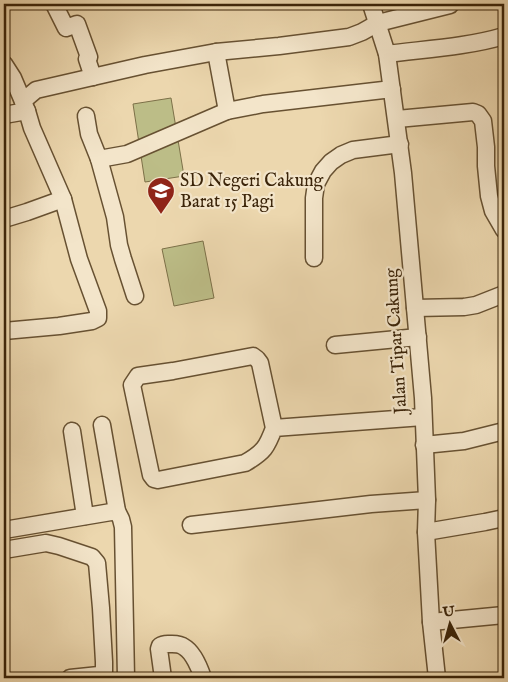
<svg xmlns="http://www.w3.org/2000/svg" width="508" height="682" font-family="'IM FELL English',serif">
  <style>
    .grass { fill: #bcbd87; stroke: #7c7048 }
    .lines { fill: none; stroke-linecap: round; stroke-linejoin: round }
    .minor-casing { stroke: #675132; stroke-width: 19 }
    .minor { stroke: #f3e5ca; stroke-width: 16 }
    .labels { text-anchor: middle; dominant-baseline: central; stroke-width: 4.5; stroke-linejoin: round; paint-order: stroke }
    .poi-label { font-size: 18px; fill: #3b2409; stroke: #f3e5ca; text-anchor: start }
    .street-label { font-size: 18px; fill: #3b2409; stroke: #f3e5ca }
  </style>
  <rect width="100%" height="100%" fill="#ecd7ae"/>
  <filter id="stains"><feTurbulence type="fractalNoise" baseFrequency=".004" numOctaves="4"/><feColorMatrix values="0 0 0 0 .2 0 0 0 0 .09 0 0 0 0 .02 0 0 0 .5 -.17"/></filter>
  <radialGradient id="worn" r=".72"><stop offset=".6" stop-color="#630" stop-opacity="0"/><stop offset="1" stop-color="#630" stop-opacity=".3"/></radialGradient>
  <g class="grass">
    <polygon points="171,98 184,176 145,182 133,104"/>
    <polygon points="203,241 214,298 174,306 162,249"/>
  </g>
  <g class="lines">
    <defs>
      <g id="minor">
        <polyline points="54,4 66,28 77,24 89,57 87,59 93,77"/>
        <polyline points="371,4 387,54 403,173 423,398 427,500 426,532 431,622 437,678"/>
        <polyline points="216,52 227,111 263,104 392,89"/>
        <path d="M 387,54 C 426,49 467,47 504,36"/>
        <polyline points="4,64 13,78 27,111 32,128 63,199 79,259 98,311 98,318 92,321 59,326 4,331"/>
        <polyline points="23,101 36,90 145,65 216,52 279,46 349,37 362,32 378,23 450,5"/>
        <polyline points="4,115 27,111"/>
        <polyline points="86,116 89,134 99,159 127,154 227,111"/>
        <polyline points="397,119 473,112 478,114 483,121 486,147 486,166 489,196 493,211 504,230"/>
        <polyline points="99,159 115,217 119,245 123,259 135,296"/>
        <polyline points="4,219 27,212 63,199"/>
        <polyline points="314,258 314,198 316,184 323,171 331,162 341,155 353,150 400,144"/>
        <polyline points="415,308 464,307 476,305 504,294"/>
        <polyline points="335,345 418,337"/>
        <polyline points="102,425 117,511 121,519 123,527 126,678"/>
        <path d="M 274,428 C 267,447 264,452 245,463 L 158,480 L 154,479 L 151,475 L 132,385 L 138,376 L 173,371 L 253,356 L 257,359 L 260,363 L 274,428 L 423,417"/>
        <polyline points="72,431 85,516"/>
        <polyline points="424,445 464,441 504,431"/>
        <polyline points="191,525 371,504 427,500"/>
        <polyline points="4,530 117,511"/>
        <polyline points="426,532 485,522 504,518"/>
        <polyline points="4,550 46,543 59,546 92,557 97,563 101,608 104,662 104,673 99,675 70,678"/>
        <polyline points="431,622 504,615"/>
        <path d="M 163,678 L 159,649 L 160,646 C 164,643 167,644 172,644 C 176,644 180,644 184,647 C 193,652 200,669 203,678"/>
      </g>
    </defs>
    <use href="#minor" class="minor-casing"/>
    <use href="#minor" class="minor"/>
  </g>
  <defs>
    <symbol id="school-pin" viewBox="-11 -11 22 30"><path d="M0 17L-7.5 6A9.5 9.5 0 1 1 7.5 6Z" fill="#8f2418" stroke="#f3e5ca"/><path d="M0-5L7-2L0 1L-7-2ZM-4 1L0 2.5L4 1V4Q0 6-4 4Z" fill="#fff"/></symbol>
  </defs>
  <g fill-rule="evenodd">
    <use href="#school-pin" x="145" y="175" width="32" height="43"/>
  </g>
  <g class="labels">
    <g class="poi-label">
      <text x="180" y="181">SD Negeri Cakung<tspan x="180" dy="21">Barat 15 Pagi</tspan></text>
    </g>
    <g class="street-label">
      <text transform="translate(397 341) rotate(-94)">Jalan Tipar Cakung</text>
    </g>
  </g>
  <rect width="508" height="682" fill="none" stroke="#ecd7ae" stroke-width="20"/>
  <rect x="5" y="5" width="498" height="672" fill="none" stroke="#3b2409" stroke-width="2.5"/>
  <rect x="10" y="10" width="488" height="662" fill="none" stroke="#3b2409"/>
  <g transform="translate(450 624) rotate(354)" stroke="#f3e5ca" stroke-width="4" paint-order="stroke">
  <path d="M0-4L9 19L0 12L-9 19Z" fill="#3b2409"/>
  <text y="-8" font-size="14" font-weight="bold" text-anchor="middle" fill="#3b2409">U</text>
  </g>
  <rect width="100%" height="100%" filter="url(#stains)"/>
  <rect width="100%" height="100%" fill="url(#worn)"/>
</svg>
